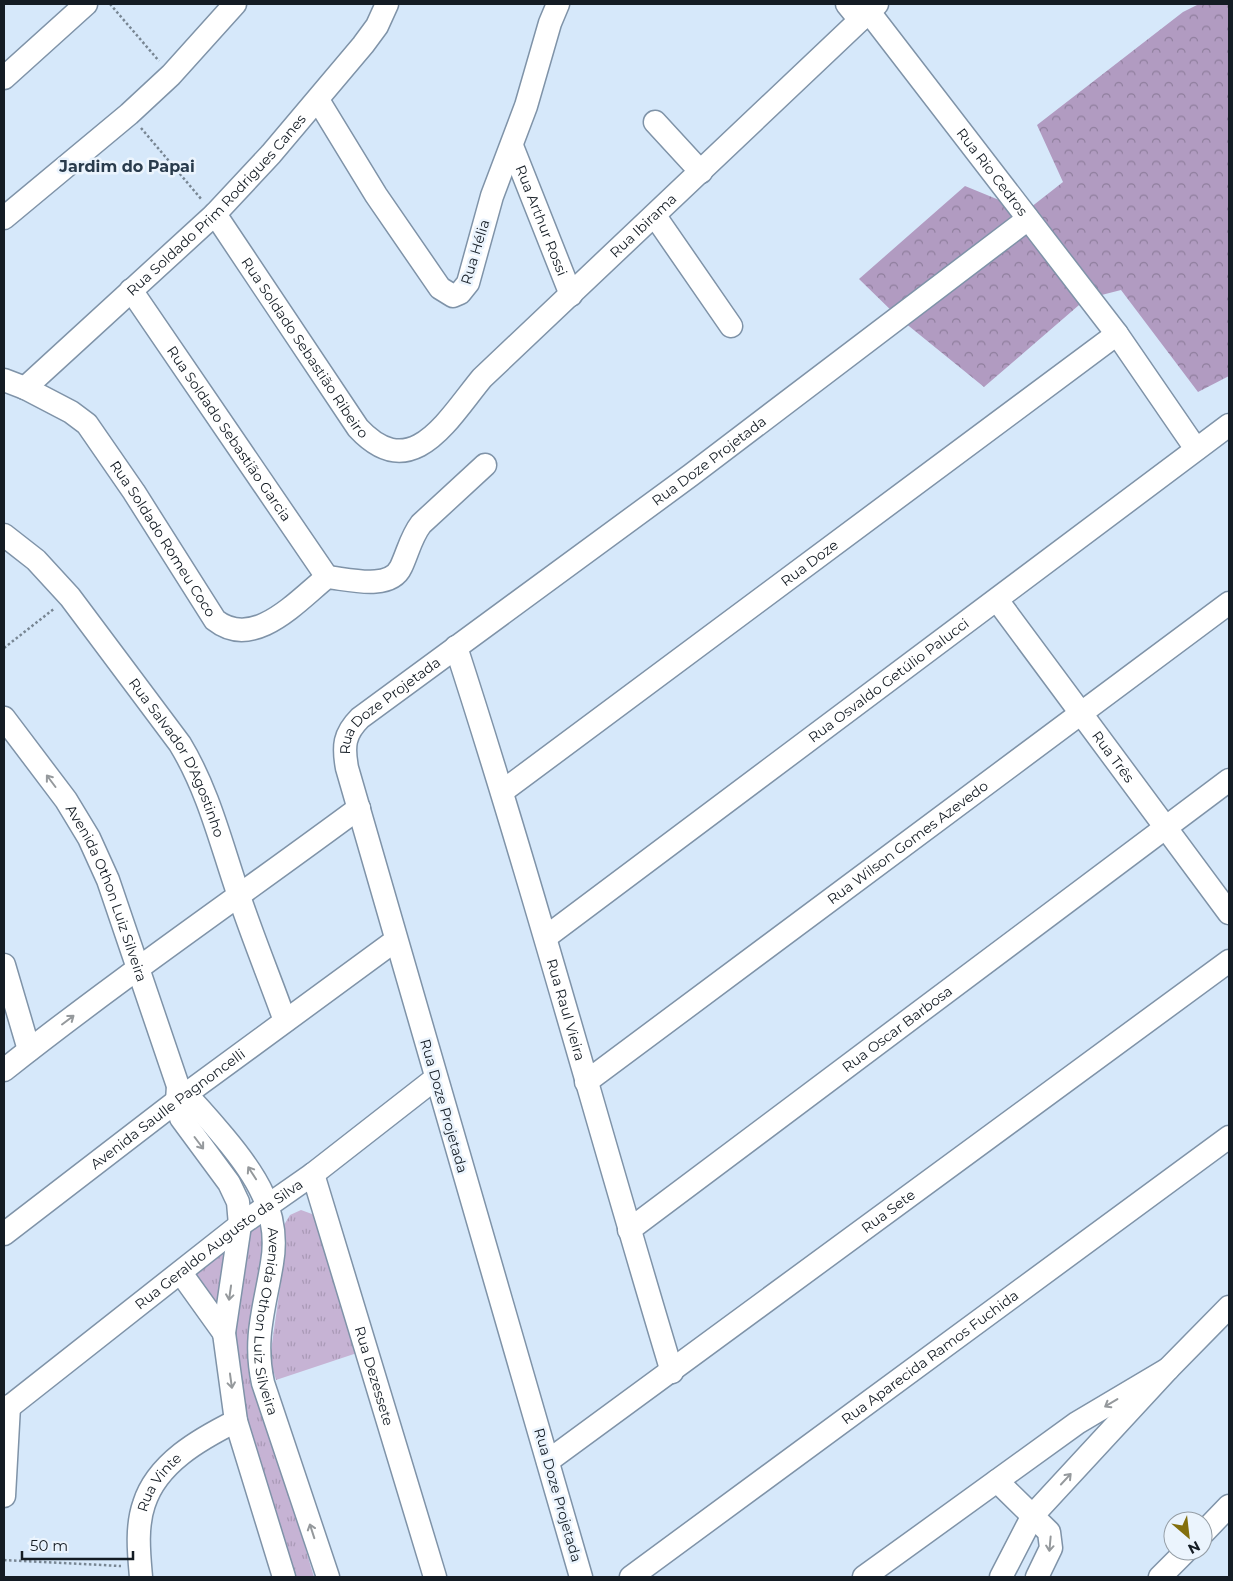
<svg xmlns="http://www.w3.org/2000/svg" width="1233" height="1581" font-family="Montserrat,sans-serif">
  <style>
    .grass { fill: url(#grass-tufts) }
    .forest { fill: url(#forest-crowns) }
    .lines { fill: none; stroke-linecap: round; stroke-linejoin: round }
    .minor-casing { stroke: #7f93a8; stroke-width: 25 }
    .path { stroke: #788693; stroke-width: 2.5; stroke-dasharray: 2.5 2.5; stroke-linecap: butt }
    .minor { stroke: #fff; stroke-width: 22 }
    .oneway { stroke: #95999c }
    .labels { text-anchor: middle; dominant-baseline: central; stroke-width: 5; stroke-linejoin: round; paint-order: stroke }
    .street-label { font-size: 14px; fill: #141c24; stroke: #ebf4fd }
    .quarter-label { font-size: 16px; font-weight: bold; fill: #293b4c; stroke: #ebf4fd }
  </style>
  <defs>
    <pattern id="grass-tufts" width="24" height="20" patternUnits="userSpaceOnUse" patternTransform="scale(1.25)"><rect width="24" height="20" fill="#c6b3d4"/><path d="M3 7l-1-3M5 7V3M7 7l1-3M15 17l-1-3M17 17v-4M19 17l1-3" fill="none" stroke="#a999b6"/></pattern>
    <pattern id="forest-crowns" width="20" height="18" patternUnits="userSpaceOnUse" patternTransform="scale(1.25)"><rect width="20" height="18" fill="#b19bc1"/><path d="M2 6a3 3 0 1 1 6 0M12 15a3 3 0 1 1 6 0" fill="none" stroke="#8f7e9d"/></pattern>
  </defs>
  <rect width="100%" height="100%" fill="#d6e8fa"/>
  <g class="grass">
    <polygon points="301,1210 312,1214 316,1218 357,1353 276,1380 270,1358 285,1252 284,1225 290,1215"/>
    <polygon points="253,1224 263,1224 265,1414 314,1577 291,1577 244,1420 231,1333 250,1225"/>
    <polygon points="220,1252 226,1255 221,1308 193,1276"/>
  </g>
  <polygon class="forest" points="1199,4 1229,4 1229,376 1198,392 1121,290 1086,299 984,387 899,318 859,279 965,186 1026,211 1063,182 1037,125 1183,12"/>
  <g class="lines">
    <defs>
      <g id="minor">
        <polyline points="847,4 860,20"/>
        <path id="s1" d="M 869,12 L 1117,334 L 1196,449"/>
        <polyline points="4,78 86,4"/>
        <polyline points="318,100 376,195 440,288 453,296 460,293 468,283 492,196 526,106 550,23 558,4"/>
        <polyline points="655,122 701,172"/>
        <path id="s2" d="M 512,146 L 571,295"/>
        <path id="s3" d="M 215,214 L 358,428 C 412,486 448,419 482,378 L 877,4"/>
        <polyline points="655,216 731,326"/>
        <polyline points="4,218 129,114 171,75 235,4"/>
        <path id="s4" d="M 131,290 L 327,577"/>
        <path id="s5" d="M 4,380 L 25,388 L 71,412 L 87,424 L 134,492 L 215,620 C 254,651 297,601 327,577 C 348,579 390,591 401,567 C 408,552 411,537 421,524 L 485,465"/>
        <path id="s6" d="M 25,388 L 215,214 L 271,154 L 363,45 L 377,26 L 387,4"/>
        <path id="s7" d="M 4,535 L 36,560 L 70,597 L 180,744 C 209,792 221,844 239,896 C 253,938 270,979 285,1021"/>
        <path id="s8" d="M 997,600 L 1229,913"/>
        <path id="s9" d="M 456,647 C 534,887 599,1131 672,1372"/>
        <path id="s10" d="M 4,718 L 66,800 L 89,838 L 108,880 L 178,1086 L 177,1101 L 181,1118 L 229,1183 L 238,1202 L 240,1225 L 224,1333 L 236,1421 L 284,1577"/>
        <path id="s11" d="M 503,791 L 1117,334"/>
        <path id="s12" d="M 546,937 L 1229,425"/>
        <polyline points="4,965 29,1050"/>
        <path d="M 4,1070 C 119,979 240,896 359,808"/>
        <path id="s13" d="M 586,1082 L 1229,603"/>
        <path id="s14" d="M 178,1086 C 194,1102 209,1119 224,1137 C 255,1174 281,1212 272,1263 C 265,1307 253,1338 263,1383 L 328,1577"/>
        <path id="s15" d="M 313,1174 L 435,1577"/>
        <path id="s16" d="M 629,1230 L 1229,780"/>
        <path id="s17" d="M 4,1234 L 186,1094 L 396,940"/>
        <polyline points="181,1273 224,1333"/>
        <path id="s18" d="M 4,1411 L 240,1225 L 313,1174 L 436,1078"/>
        <path id="s19" d="M 548,1461 L 1229,961"/>
        <polyline points="997,1481 1049,1532 1051,1548 1037,1577"/>
        <polyline points="4,1496 9,1406"/>
        <polyline points="1203,1533 1229,1506"/>
        <path id="s20" d="M 141,1577 C 139,1554 136,1527 144,1504 C 157,1463 200,1439 236,1421"/>
        <path id="s21" d="M 581,1577 L 347,768 C 343,746 344,734 360,718 L 691,475 L 1028,219"/>
        <path id="s22" d="M 631,1577 L 1229,1137"/>
        <polyline points="864,1577 1077,1423 1168,1369"/>
        <polyline points="1001,1577 1033,1515 1168,1369 1229,1307"/>
        <polyline points="1160,1577 1186,1551"/>
      </g>
    </defs>
    <use href="#minor" class="minor-casing"/>
    <g class="path">
      <polyline points="110,4 159,61"/>
      <polyline points="141,128 202,200"/>
      <polyline points="4,648 55,608"/>
      <polyline points="4,1560 121,1566"/>
    </g>
    <use href="#minor" class="minor"/>
  </g>
  <defs><path id="oneway-shaft" d="M-6 0H5M1.5-3L5.5 0L1.5 3" fill="none" stroke-width="1.6" stroke-linecap="round" stroke-linejoin="round" transform="scale(1.25)"/></defs>
  <g class="oneway">
    <use href="#oneway-shaft" transform="translate(51 781) rotate(-127)"/>
    <use href="#oneway-shaft" transform="translate(68 1020) rotate(-37)"/>
    <use href="#oneway-shaft" transform="translate(199 1143) rotate(53)"/>
    <use href="#oneway-shaft" transform="translate(252 1173) rotate(-123)"/>
    <use href="#oneway-shaft" transform="translate(230 1293) rotate(98)"/>
    <use href="#oneway-shaft" transform="translate(231 1381) rotate(82)"/>
    <use href="#oneway-shaft" transform="translate(1111 1403) rotate(149)"/>
    <use href="#oneway-shaft" transform="translate(1066 1479) rotate(-47)"/>
    <use href="#oneway-shaft" transform="translate(312 1531) rotate(-108)"/>
    <use href="#oneway-shaft" transform="translate(1050 1544) rotate(95)"/>
  </g>
  <g class="labels">
    <g class="street-label">
      <text stroke="none"><textPath href="#s1" startOffset="202">Rua Rio Cedros</textPath></text>
      <text stroke="none"><textPath href="#s6" startOffset="265">Rua Soldado Prim Rodrigues Canes</textPath></text>
      <text stroke="none"><textPath href="#s2" startOffset="80">Rua Arthur Rossi</textPath></text>
      <text stroke="none"><textPath href="#s3" startOffset="641">Rua Ibirama</textPath></text>
      <text transform="translate(475 252) rotate(-73)">Rua Hélia</text>
      <text stroke="none"><textPath href="#s3" startOffset="161">Rua Soldado Sebastião Ribeiro</textPath></text>
      <text stroke="none"><textPath href="#s4" startOffset="174">Rua Soldado Sebastião Garcia</textPath></text>
      <text stroke="none"><textPath href="#s21" startOffset="1330">Rua Doze Projetada</textPath></text>
      <text stroke="none"><textPath href="#s5" startOffset="232">Rua Soldado Romeu Coco</textPath></text>
      <text stroke="none"><textPath href="#s11" startOffset="382">Rua Doze</textPath></text>
      <text stroke="none"><textPath href="#s12" startOffset="428">Rua Osvaldo Getúlio Palucci</textPath></text>
      <text stroke="none"><textPath href="#s21" startOffset="925">Rua Doze Projetada</textPath></text>
      <text stroke="none"><textPath href="#s8" startOffset="195">Rua Três</textPath></text>
      <text stroke="none"><textPath href="#s7" startOffset="285">Rua Salvador D'Agostinho</textPath></text>
      <text stroke="none"><textPath href="#s13" startOffset="401">Rua Wilson Gomes Azevedo</textPath></text>
      <text stroke="none"><textPath href="#s10" startOffset="205">Avenida Othon Luiz Silveira</textPath></text>
      <text stroke="none"><textPath href="#s9" startOffset="379">Rua Raul Vieira</textPath></text>
      <text stroke="none"><textPath href="#s16" startOffset="335">Rua Oscar Barbosa</textPath></text>
      <text transform="translate(444 1106) rotate(74)">Rua Doze Projetada</text>
      <text stroke="none"><textPath href="#s17" startOffset="206">Avenida Saulle Pagnoncelli</textPath></text>
      <text stroke="none"><textPath href="#s19" startOffset="422">Rua Sete</textPath></text>
      <text stroke="none"><textPath href="#s18" startOffset="272">Rua Geraldo Augusto da Silva</textPath></text>
      <text stroke="none"><textPath href="#s14" startOffset="268">Avenida Othon Luiz Silveira</textPath></text>
      <text stroke="none"><textPath href="#s22" startOffset="371">Rua Aparecida Ramos Fuchida</textPath></text>
      <text stroke="none"><textPath href="#s15" startOffset="211">Rua Dezessete</textPath></text>
      <text stroke="none"><textPath href="#s20" startOffset="100">Rua Vinte</textPath></text>
      <text transform="translate(558 1495) rotate(74)">Rua Doze Projetada</text>
    </g>
    <g class="quarter-label">
      <text x="127" y="166">Jardim do Papai</text>
    </g>
  </g>
  <rect width="1233" height="1581" fill="none" stroke="#141c24" stroke-width="10"/>
  <g transform="translate(1188 1536) rotate(152)"><circle r="24" fill="#ebf4fd" stroke="#959ea6"/>
  <path d="M0-4L9 19L0 12L-9 19Z" fill="#836f0d"/>
  <text y="-8" font-size="14" font-weight="bold" text-anchor="middle" fill="#141c24">N</text>
  </g>
  <path d="M22 1551v8h111v-8" fill="none" stroke="#141c24" stroke-width="2.5"/>
  <text x="30" y="1551" font-size="15" fill="#141c24" stroke="#ebf4fd" stroke-width="4" paint-order="stroke">50 m</text>
</svg>
